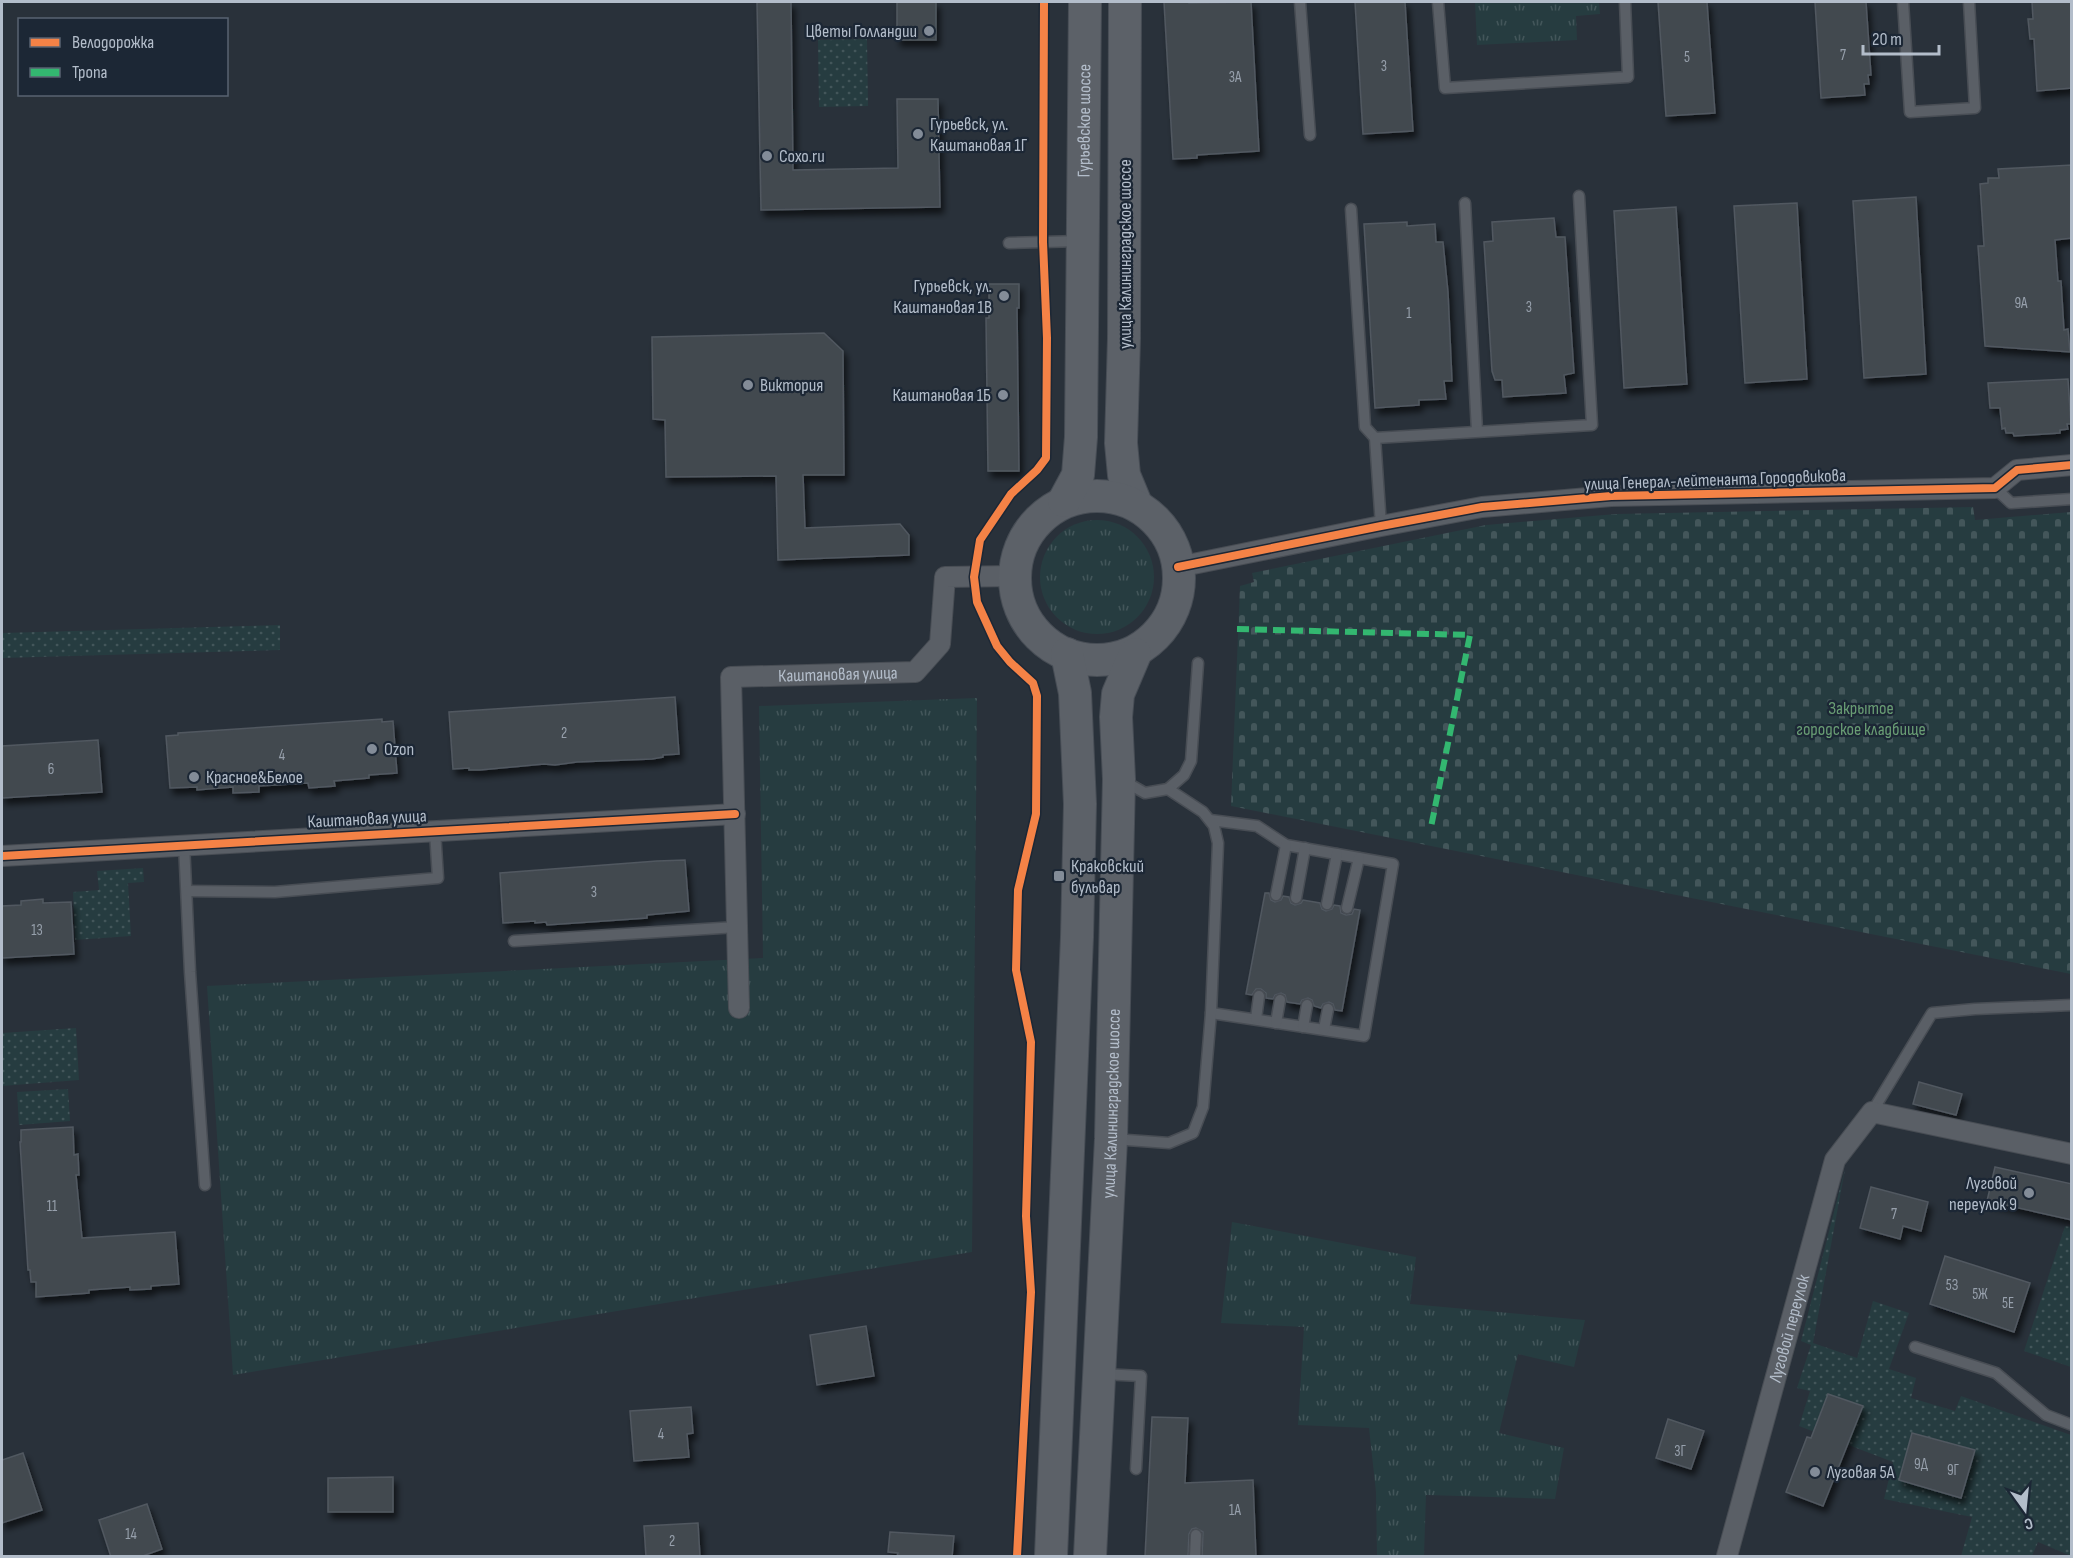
<svg xmlns="http://www.w3.org/2000/svg" width="2073" height="1558" font-family="'Sofia Sans Condensed',sans-serif">
  <style>
    .grass { fill: url(#grass-tufts) }
    .cemetery { fill: url(#cemetery-stones) }
    .park { fill: url(#park-dots) }
    .building { fill: #424950; stroke: #515860; stroke-width: 1.5; filter: url(#shadow) }
    .lines { fill: none; stroke-linecap: round; stroke-linejoin: round }
    .lane-casing { stroke: #484d54; stroke-width: 13 }
    .street-casing { stroke: #484d54; stroke-width: 22 }
    .primary-casing { stroke: #474d55; stroke-width: 34 }
    .lane { stroke: #5a5f66; stroke-width: 10 }
    .street { stroke: #5a5f66; stroke-width: 20 }
    .primary { stroke: #5c6168; stroke-width: 32 }
    .quiet { stroke: #33b770; stroke-width: 6; stroke-dasharray: 12 6; stroke-linecap: butt }
    .cycleway-casing { stroke: #1c2735; stroke-width: 11 }
    .cycleway { stroke: #f48246; stroke-width: 8 }
    .poi-dot { fill: #838c98; stroke: #1c2735; stroke-width: 2 }
    .labels { text-anchor: middle; dominant-baseline: central; stroke-width: 4.5; stroke-linejoin: round; paint-order: stroke }
    .number-label { font-size: 15px; fill: #97a0ac }
    .poi-label { font-size: 18px; fill: #b3bdca; stroke: #1c2735; text-anchor: start }
    .street-label { font-size: 18px; fill: #b3bdca; stroke: #1c2735 }
    .park-label { font-size: 18px; fill: #699d74; stroke: #1c2735 }
  </style>
  <defs>
    <pattern id="grass-tufts" width="24" height="20" patternUnits="userSpaceOnUse" patternTransform="scale(1.5)"><rect width="24" height="20" fill="#263c40"/><path d="M3 7l-1-3M5 7V3M7 7l1-3M15 17l-1-3M17 17v-4M19 17l1-3" fill="none" stroke="#43565a"/></pattern>
    <pattern id="cemetery-stones" width="16" height="16" patternUnits="userSpaceOnUse" patternTransform="scale(1.5)"><rect width="16" height="16" fill="#263c40"/><path d="M2 7V4a2 2 0 0 1 4 0v3zM10 15v-3a2 2 0 0 1 4 0v3z" fill="#43565a"/></pattern>
    <pattern id="park-dots" width="8" height="8" patternUnits="userSpaceOnUse" patternTransform="scale(1.5)"><rect width="8" height="8" fill="#263c40"/><path d="M2 2h.1M6 6h.1" fill="none" stroke="#43565a" stroke-width="1.8" stroke-linecap="round"/></pattern>
    <filter id="shadow"><feDropShadow dx="3.5" dy="6" stdDeviation="3" flood-color="#0009"/></filter>
  </defs>
  <rect width="100%" height="100%" fill="#29313a"/>
  <g class="grass">
    <polygon points="1475,2 1599,2 1600,14 1576,16 1577,40 1477,45"/>
    <circle cx="1097" cy="577" r="57"/>
    <polygon points="977,698 972,1252 233,1375 207,986 763,958 759,706"/>
    <polygon points="1232,1222 1416,1257 1410,1304 1585,1320 1574,1367 1518,1354 1499,1433 1564,1448 1555,1499 1426,1495 1424,1556 1377,1556 1376,1492 1369,1428 1298,1425 1304,1327 1221,1323"/>
  </g>
  <polygon class="cemetery" points="1973,507 1975,520 2071,512 2071,974 1231,806 1240,586 1254,582 1252,573 1486,525 1616,514"/>
  <g class="park">
    <polygon points="867,39 868,106 819,107 818,40"/>
    <polygon points="280,625 280,650 2,658 2,633"/>
    <polygon points="143,868 144,882 128,883 131,936 75,940 73,892 99,890 97,871"/>
    <polygon points="76,1028 79,1080 2,1086 2,1033"/>
    <polygon points="68,1089 70,1121 19,1125 17,1092"/>
    <polygon points="1845,1169 1813,1343 1857,1358 1873,1301 1909,1313 1889,1369 1916,1378 1911,1398 1955,1411 1961,1396 2071,1435 2071,1556 2038,1542 2032,1556 1961,1556 1972,1517 1884,1499 1893,1462 1799,1426 1810,1391 1797,1388 1811,1345 1801,1341"/>
    <polygon points="2065,1226 2072,1227 2071,1367 2024,1351"/>
  </g>
  <g class="building">
    <polygon points="757,2 791,2 793,170 898,168 897,99 938,99 940,207 761,210"/>
    <rect x="897" y="2" width="39" height="38"/>
    <polygon points="1164,2 1189,2 1189,3 1251,2 1259,151 1197,155 1197,158 1173,159"/>
    <polygon points="1355,2 1405,2 1413,131 1363,134"/>
    <polygon points="1658,2 1707,2 1715,113 1666,116"/>
    <polygon points="1815,2 1866,2 1871,75 1868,75 1869,84 1864,84 1865,95 1821,98"/>
    <polygon points="2032,2 2072,2 2072,88 2037,91 2034,39 2030,39 2028,19 2033,19"/>
    <polygon points="2072,165 2072,238 2055,240 2058,281 2061,281 2064,330 2068,329 2070,352 1985,346 1978,246 1984,246 1980,184 1988,183 1988,178 1999,178 1998,169"/>
    <polygon points="1916,197 1926,374 1864,378 1853,201"/>
    <polygon points="1797,203 1807,379 1745,383 1734,206"/>
    <polygon points="1676,207 1687,384 1624,388 1614,211"/>
    <polygon points="1554,218 1556,237 1565,237 1574,373 1564,375 1566,393 1503,397 1502,380 1495,380 1492,371 1484,242 1493,241 1492,222"/>
    <polygon points="1407,222 1407,226 1435,224 1436,242 1443,242 1448,292 1452,381 1444,381 1446,399 1419,400 1419,405 1375,408 1364,224"/>
    <polygon points="989,284 1019,284 1019,308 1017,308 1019,471 988,471 986,318 989,318"/>
    <polygon points="824,333 843,351 844,475 803,475 805,528 900,524 909,535 909,555 778,560 776,476 666,477 665,420 653,419 652,337"/>
    <polygon points="2068,379 2071,424 2067,424 2068,429 2060,430 2060,433 2014,436 2013,433 2006,433 2005,428 2002,429 2000,408 1990,408 1988,383"/>
    <polygon points="675,697 679,754 663,755 663,757 652,759 577,762 555,765 544,764 480,770 469,770 469,768 453,769 449,712"/>
    <polygon points="382,719 382,722 393,721 397,773 369,775 369,778 334,781 335,786 309,788 308,783 259,786 259,792 233,793 233,787 197,790 197,787 170,788 166,736 178,735 178,733"/>
    <polygon points="98,740 102,792 2,798 2,746"/>
    <polygon points="685,860 689,911 647,915 647,918 547,925 546,922 535,923 535,921 503,923 500,873 657,861"/>
    <polygon points="1265,893 1269,893 1271,900 1275,902 1281,900 1283,896 1289,897 1291,903 1295,905 1301,903 1303,900 1320,903 1322,909 1326,911 1332,909 1334,905 1340,906 1341,913 1346,915 1352,914 1354,909 1360,910 1342,1011 1335,1010 1333,1004 1329,1002 1323,1004 1321,1008 1314,1006 1312,1000 1308,998 1302,1000 1300,1004 1287,1002 1285,995 1281,993 1275,995 1273,999 1266,998 1266,993 1261,989 1256,989 1252,995 1246,994"/>
    <polygon points="43,899 43,903 71,902 74,954 2,958 2,906 21,905 21,901"/>
    <polygon points="1919,1082 1962,1094 1956,1115 1913,1104"/>
    <polygon points="73,1127 74,1155 78,1154 79,1175 76,1175 82,1238 175,1232 179,1284 151,1286 151,1289 130,1290 130,1287 89,1290 89,1293 36,1297 36,1282 31,1282 30,1270 28,1270 20,1142 21,1142 21,1130"/>
    <polygon points="1995,1167 2072,1184 2072,1220 1987,1201"/>
    <polygon points="1871,1187 1928,1202 1921,1231 1903,1226 1900,1239 1860,1228"/>
    <polygon points="1945,1256 2030,1283 2014,1332 1930,1304"/>
    <polygon points="866,1326 874,1376 817,1385 810,1335"/>
    <polygon points="1828,1394 1863,1406 1823,1506 1786,1492 1807,1437 1811,1438"/>
    <polygon points="691,1407 693,1433 687,1434 689,1457 634,1461 630,1411"/>
    <polygon points="1152,1417 1188,1418 1185,1483 1253,1480 1256,1557 1202,1557 1203,1532 1196,1528 1192,1529 1189,1534 1188,1557 1145,1557"/>
    <polygon points="1668,1419 1704,1431 1691,1469 1656,1458"/>
    <polygon points="1912,1433 1975,1450 1961,1498 1899,1480"/>
    <polygon points="23,1453 42,1510 2,1523 2,1460"/>
    <polygon points="393,1477 393,1512 328,1512 328,1478"/>
    <polygon points="147,1504 162,1549 140,1557 111,1557 99,1520"/>
    <polygon points="698,1523 700,1557 646,1557 644,1526"/>
    <polygon points="890,1532 954,1536 952,1557 897,1557 898,1553 888,1552"/>
  </g>
  <g class="lines">
    <defs>
      <g id="lane">
        <polyline points="1300,2 1310,135"/>
        <polyline points="1438,2 1445,88 1628,77 1625,2"/>
        <polyline points="1903,2 1910,112 1975,108 1969,2"/>
        <polyline points="1465,203 1477,431"/>
        <polyline points="1351,209 1365,427 1375,438"/>
        <polyline points="1009,243 1080,241"/>
        <polyline points="1995,488 2011,503 2072,499"/>
        <polyline points="1381,526 1375,438 1592,425 1579,196"/>
        <polyline points="1168,789 1184,775 1191,761 1198,663"/>
        <polyline points="1210,820 1257,826 1286,845 1393,864 1364,1036 1211,1013"/>
        <polyline points="184,844 190,972 205,1185"/>
        <polyline points="187,891 275,892 438,878 435,831"/>
        <polyline points="1276,895 1286,845"/>
        <polyline points="1296,898 1305,848"/>
        <polyline points="1327,904 1337,854"/>
        <polyline points="1347,908 1359,858"/>
        <polyline points="514,941 737,927"/>
        <polyline points="1256,1019 1259,996"/>
        <polyline points="1276,1023 1280,1000"/>
        <polyline points="1303,1027 1307,1005"/>
        <polyline points="1324,1029 1328,1009"/>
        <polyline points="1872,1112 1932,1013 1975,1009 2072,1005"/>
        <polyline points="1113,1139 1169,1143 1193,1133 1203,1107 1211,1013 1218,843 1214,826 1203,812 1168,789 1145,793 1122,780"/>
        <polyline points="1915,1347 1996,1373 2046,1415 2072,1425"/>
        <polyline points="1102,1374 1141,1376 1136,1469"/>
        <polyline points="1195,1556 1196,1535"/>
      </g>
      <g id="street">
        <polyline points="1178,567 1381,526 1482,507 1611,496 1995,488 2017,470 2072,465"/>
        <polyline points="2,856 735,814"/>
        <path id="s1" d="M 739,1008 L 731,677 L 915,672 L 940,644 L 945,577 L 1014,576"/>
        <path id="s2" d="M 1727,1556 L 1835,1160 L 1872,1112 L 2072,1154"/>
      </g>
      <g id="primary">
        <polyline points="1125,2 1124,338 1121,443 1124,475 1136,504"/>
        <circle cx="1097" cy="578" r="82"/>
        <path id="s3" d="M 1064,501 L 1078,475 L 1081,437 L 1085,2"/>
        <polyline points="1051,1556 1077,937 1080,804 1075,693 1067,654"/>
        <path id="s4" d="M 1090,1556 L 1111,1139 L 1119,779 L 1116,717 L 1118,694 L 1135,654"/>
      </g>
    </defs>
    <use href="#lane" class="lane-casing"/>
    <use href="#street" class="street-casing"/>
    <use href="#primary" class="primary-casing"/>
    <use href="#lane" class="lane"/>
    <use href="#street" class="street"/>
    <use href="#primary" class="primary"/>
    <polyline class="quiet" points="1237,629 1470,635 1431,827"/>
    <defs>
      <g id="cycleway">
        <polyline points="1178,567 1381,526 1482,507 1611,496 1995,488 2017,470 2072,465"/>
        <polyline points="2,856 735,814"/>
        <polyline points="1017,1556 1031,1292 1026,1216 1031,1042 1016,970 1018,890 1036,814 1037,696 1033,683 1010,662 997,646 977,602 974,577 980,540 1011,494 1037,470 1046,458 1047,338 1043,242 1044,2"/>
      </g>
    </defs>
    <use href="#cycleway" class="cycleway-casing"/>
    <use href="#cycleway" class="cycleway"/>
  </g>
  <g class="poi-dot">
    <circle cx="929" cy="31" r="6"/>
    <circle cx="918" cy="134" r="6"/>
    <circle cx="767" cy="156" r="6"/>
    <circle cx="1004" cy="296" r="6"/>
    <circle cx="748" cy="385" r="6"/>
    <circle cx="1003" cy="395" r="6"/>
    <circle cx="372" cy="749" r="6"/>
    <circle cx="194" cy="777" r="6"/>
    <rect x="1053" y="870" width="12" height="12" rx="3"/>
    <circle cx="2029" cy="1193" r="6"/>
    <circle cx="1815" cy="1472" r="6"/>
  </g>
  <g class="labels">
    <g class="number-label">
      <text x="1843" y="55">7</text>
      <text x="1687" y="57">5</text>
      <text x="1384" y="66">3</text>
      <text x="1235" y="77">3А</text>
      <text x="2021" y="303">9А</text>
      <text x="1529" y="307">3</text>
      <text x="1409" y="313">1</text>
      <text x="564" y="733">2</text>
      <text x="282" y="755">4</text>
      <text x="51" y="769">6</text>
      <text x="594" y="892">3</text>
      <text x="37" y="930">13</text>
      <text x="52" y="1206">11</text>
      <text x="1894" y="1214">7</text>
      <text x="1952" y="1285">5З</text>
      <text x="1980" y="1294">5Ж</text>
      <text x="2008" y="1303">5Е</text>
      <text x="661" y="1434">4</text>
      <text x="1680" y="1451">3Г</text>
      <text x="1921" y="1464">9Д</text>
      <text x="1953" y="1470">9Г</text>
      <text x="1235" y="1510">1А</text>
      <text x="131" y="1534">14</text>
      <text x="672" y="1541">2</text>
    </g>
    <g class="poi-label">
      <text x="917" y="31" text-anchor="end">Цветы Голландии</text>
      <text x="930" y="124">Гурьевск, ул.<tspan x="930" dy="21">Каштановая 1Г</tspan></text>
      <text x="779" y="156">Coxo.ru</text>
      <text x="992" y="286" text-anchor="end">Гурьевск, ул.<tspan x="992" dy="21">Каштановая 1В</tspan></text>
      <text x="760" y="385">Виктория</text>
      <text x="991" y="395" text-anchor="end">Каштановая 1Б</text>
      <text x="384" y="749">Ozon</text>
      <text x="206" y="777">Красное&amp;Белое</text>
      <text x="1071" y="866">Краковский<tspan x="1071" dy="21">бульвар</tspan></text>
      <text x="2017" y="1183" text-anchor="end">Луговой<tspan x="2017" dy="21">переулок 9</tspan></text>
      <text x="1827" y="1472">Луговая 5А</text>
    </g>
    <g class="street-label">
      <text stroke="none"><textPath href="#s3" startOffset="384">Гурьевское шоссе</textPath></text>
      <text transform="translate(1125 254) rotate(-90)">улица Калининградское шоссе</text>
      <text transform="translate(1715 480) rotate(-2)">улица Генерал-лейтенанта Городовикова</text>
      <text stroke="none"><textPath href="#s1" startOffset="438">Каштановая улица</textPath></text>
      <text transform="translate(367 819) rotate(-3)">Каштановая улица</text>
      <text stroke="none"><textPath href="#s4" startOffset="453">улица Калининградское шоссе</textPath></text>
      <text stroke="none"><textPath href="#s2" startOffset="236">Луговой переулок</textPath></text>
    </g>
    <g class="park-label">
      <text x="1861" y="708">Закрытое<tspan x="1861" dy="21">городское кладбище</tspan></text>
    </g>
  </g>
  <rect width="2073" height="1558" fill="none" stroke="#b3bdca" stroke-width="6"/>
  <rect x="18" y="18" width="210" height="78" fill="#1c2735" stroke="#586371" stroke-width="1.5"/>
  <rect x="30" y="38" width="30" height="9" fill="#f48246" stroke="#586371" stroke-width="1.5"/>
  <text x="72" y="48" font-size="18" fill="#b3bdca">Велодорожка</text>
  <rect x="30" y="68" width="30" height="9" fill="#33b770" stroke="#586371" stroke-width="1.5"/>
  <text x="72" y="78" font-size="18" fill="#b3bdca">Тропа</text>
  <g transform="translate(2025 1510) rotate(165)" stroke="#1c2735" stroke-width="4.5" paint-order="stroke">
  <path d="M0-4.5L10 22L0 15L-10 22Z" fill="#b3bdca"/>
  <text y="-9" font-size="16" font-weight="bold" text-anchor="middle" fill="#b3bdca">С</text>
  </g>
  <path d="M1863 45v9h76v-9" fill="none" stroke="#b3bdca" stroke-width="3"/>
  <text x="1872" y="45" font-size="18" fill="#b3bdca" stroke="#1c2735" stroke-width="4.5" paint-order="stroke">20 m</text>
</svg>
